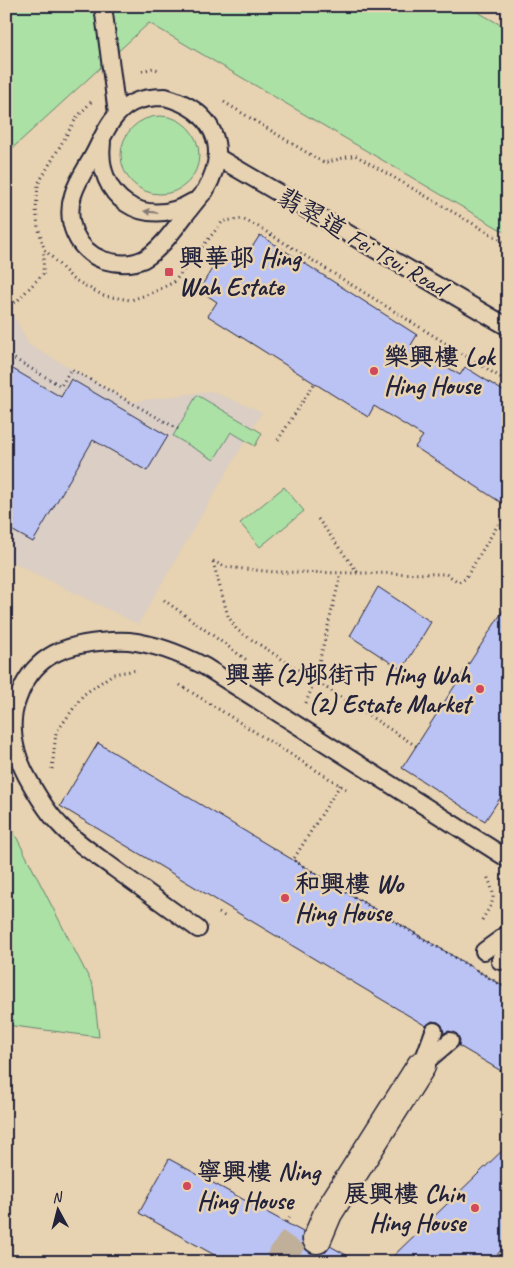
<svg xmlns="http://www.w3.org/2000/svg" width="514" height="1268" font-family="Caveat,'LXGW WenKai TC',sans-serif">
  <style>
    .built { fill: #dacec5 }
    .green { fill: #abe1a5; stroke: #668270 }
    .building { fill: #bac3f4; stroke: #22223b }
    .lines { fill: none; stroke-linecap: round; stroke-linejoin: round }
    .minor-tunnel { stroke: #c0af99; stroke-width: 28; stroke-dasharray: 28 14; stroke-linecap: butt }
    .service-casing { stroke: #22223b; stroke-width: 20 }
    .minor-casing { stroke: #22223b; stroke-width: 31 }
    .path { stroke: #22223b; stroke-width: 3; stroke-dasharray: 1 4; stroke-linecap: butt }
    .service { stroke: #e7d2b1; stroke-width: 16 }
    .minor { stroke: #e7d2b1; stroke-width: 28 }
    .path-bridge { stroke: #22223b; stroke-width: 3; stroke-dasharray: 1 4; stroke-linecap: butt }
    .oneway { fill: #847a76 }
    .poi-dot { fill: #d1495b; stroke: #e7d2b1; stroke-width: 2 }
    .labels { text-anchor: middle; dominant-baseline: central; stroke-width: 5; stroke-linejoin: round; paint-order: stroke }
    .street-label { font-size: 25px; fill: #22223b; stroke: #e7d2b1 }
    .poi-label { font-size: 25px; font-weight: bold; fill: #22223b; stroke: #e7d2b1; text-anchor: start }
  </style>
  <rect width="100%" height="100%" fill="#e7d2b1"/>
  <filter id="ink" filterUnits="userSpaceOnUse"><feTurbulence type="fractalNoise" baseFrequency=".02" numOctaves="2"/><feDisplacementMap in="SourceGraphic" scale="10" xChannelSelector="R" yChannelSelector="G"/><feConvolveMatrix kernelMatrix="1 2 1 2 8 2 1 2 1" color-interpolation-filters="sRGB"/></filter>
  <g filter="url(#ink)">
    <polygon class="built" points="6,301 29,345 131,402 211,391 262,412 138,624 6,559"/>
    <g class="green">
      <polygon points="6,6 467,6 508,29 508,234 149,23 6,154"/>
      <circle cx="160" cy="155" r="39"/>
      <polygon points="197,395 262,433 255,446 231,432 214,460 173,436"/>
      <polygon points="284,487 304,511 260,547 240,523"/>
      <polygon points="6,817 93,986 99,1037 6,1025"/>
    </g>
    <g class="building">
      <polygon points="260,235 417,335 411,345 460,375 465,367 508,394 508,507 415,447 423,436 374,406 368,417 208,316 217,302 199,290 224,249 243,261"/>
      <polygon points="6,365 61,397 71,379 168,436 147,471 93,440 33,542 6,527"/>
      <polygon points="378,587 431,622 402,670 350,636"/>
      <polygon points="508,603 508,786 485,821 402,768"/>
      <polygon points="98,743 508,989 508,1075 459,1046 460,1040 457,1034 449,1031 444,1033 442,1025 438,1022 432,1021 426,1026 60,806"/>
      <polygon points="508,1145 508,1243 490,1262 387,1262"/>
      <polygon points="169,1159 303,1232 302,1241 304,1248 310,1253 319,1254 326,1252 330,1246 359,1262 227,1262 139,1213"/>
    </g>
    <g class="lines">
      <polyline class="minor-tunnel" points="278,1262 300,1230"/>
      <defs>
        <g id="service">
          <polyline points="103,6 117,114"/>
          <path d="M 165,97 C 213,110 231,147 205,191 C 186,210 166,247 144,259 C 132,265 116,264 103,260 C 76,250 65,221 73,195 C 77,181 87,167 94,154 C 104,135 111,114 132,103 C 142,98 153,97 165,97 Z"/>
          <path d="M 102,142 C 95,197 144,231 192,202"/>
          <polyline points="217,157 508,327"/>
          <path d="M 198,929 C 170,909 143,889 115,869 C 96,855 75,842 59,824 C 48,813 39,798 31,784 C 15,757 6,728 18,698 C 32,659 59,646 99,642 C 109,641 119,640 129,641 C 155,644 181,654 204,666 L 508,859"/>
          <polyline points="484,951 506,935"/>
          <polyline points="500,961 508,933"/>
          <polyline points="422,1064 434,1031"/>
          <polyline points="421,1066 450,1041"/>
        </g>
        <polyline id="minor" points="317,1239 328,1213 421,1066"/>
      </defs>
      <use href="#service" class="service-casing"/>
      <use href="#minor" class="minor-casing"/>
      <g class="path">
        <polyline points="142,71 153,68 161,71"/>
        <polyline points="91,102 77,117 38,184 36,209 38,226 44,249 73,279 104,296 131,300 152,293 174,282 223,221 242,219 257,226 508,382"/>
        <polyline points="224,102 324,163 355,155 508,244"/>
        <polyline points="6,308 17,301 43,274 44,250"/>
        <polyline points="6,354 61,386 71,369 178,429"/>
        <polyline points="278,440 314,384"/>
        <polyline points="318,519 358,573"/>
        <polyline points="213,561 225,567 275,572 446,574 459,582 465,579 502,518 508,521"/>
        <polyline points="213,562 228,616 237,630 416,746"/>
        <polyline points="164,600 248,661"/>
        <polyline points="180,685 346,789"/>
        <polyline points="306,703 315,679 341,573"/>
        <polyline points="52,769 56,733 83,695 113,674 137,670"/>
        <polyline points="340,785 293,860 420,937"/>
        <polyline points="219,913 226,917"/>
        <path d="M 482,920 C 494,900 497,899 487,876"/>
        <polyline points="286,1222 292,1214"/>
      </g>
      <use href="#service" class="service"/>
      <use href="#minor" class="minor"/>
      <polyline class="path-bridge" points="420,937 508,989"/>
    </g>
    <defs><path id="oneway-solid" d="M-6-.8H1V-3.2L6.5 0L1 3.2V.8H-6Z" transform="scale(1.25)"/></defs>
    <use class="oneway" href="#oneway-solid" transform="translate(151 212) rotate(-173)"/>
  </g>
  <g class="poi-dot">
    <rect x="164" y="267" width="10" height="10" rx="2.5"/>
    <circle cx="374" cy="371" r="5"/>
    <circle cx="480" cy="689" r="5"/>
    <circle cx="285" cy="898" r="5"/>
    <circle cx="187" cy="1186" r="5"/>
    <circle cx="475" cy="1208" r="5"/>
  </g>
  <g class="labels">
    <g class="street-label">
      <text transform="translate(362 242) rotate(30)">翡翠道 Fei Tsui Road</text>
    </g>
    <g class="poi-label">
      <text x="179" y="258">興華邨 Hing<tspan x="179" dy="29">Wah Estate</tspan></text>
      <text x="384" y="357">樂興樓 Lok<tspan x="384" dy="29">Hing House</tspan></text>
      <text x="470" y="675" text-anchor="end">興華(2)邨街市 Hing Wah<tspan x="470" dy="29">(2) Estate Market</tspan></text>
      <text x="295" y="884">和興樓 Wo<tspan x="295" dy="29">Hing House</tspan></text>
      <text x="197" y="1172">寧興樓 Ning<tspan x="197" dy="29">Hing House</tspan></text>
      <text x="465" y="1194" text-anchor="end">展興樓 Chin<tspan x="465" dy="29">Hing House</tspan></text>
    </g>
  </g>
  <rect width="514" height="1268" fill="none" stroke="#e7d2b1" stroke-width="25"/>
  <rect x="12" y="12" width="489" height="1243" fill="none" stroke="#22223b" stroke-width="2" filter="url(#ink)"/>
  <g transform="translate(58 1210) rotate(353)" stroke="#e7d2b1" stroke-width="4" paint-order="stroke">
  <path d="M0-4L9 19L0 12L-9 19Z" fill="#22223b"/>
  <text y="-8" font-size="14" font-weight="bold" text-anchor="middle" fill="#22223b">N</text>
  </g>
</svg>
